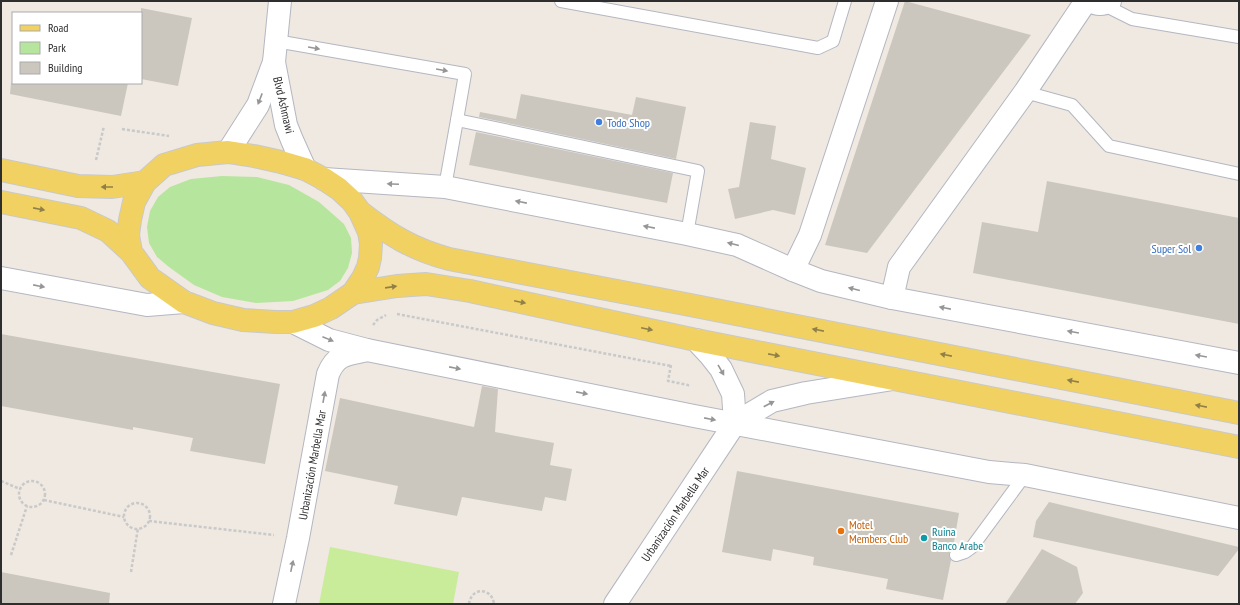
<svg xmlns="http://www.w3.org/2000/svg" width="1240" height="605" font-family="'PT Sans Narrow',sans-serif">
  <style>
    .green { fill: #b6e59e }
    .pitch { fill: #c9ec9a }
    .building { fill: #cbc7bf }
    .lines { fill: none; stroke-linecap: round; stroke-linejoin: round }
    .lane-casing { stroke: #b4b7c1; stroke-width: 14 }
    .street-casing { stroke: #b4b7c1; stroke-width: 24 }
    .secondary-casing { stroke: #b4b7c1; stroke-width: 24 }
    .primary-casing { stroke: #c9c9c9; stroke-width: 24 }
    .path { stroke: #c9c9c9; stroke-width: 2.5; stroke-dasharray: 3 2; stroke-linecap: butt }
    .lane { stroke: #fff; stroke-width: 12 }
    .street { stroke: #fff; stroke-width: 22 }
    .secondary { stroke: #fff; stroke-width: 22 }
    .primary { stroke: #f2d163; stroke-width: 22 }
    .oneway { fill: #969696 }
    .oneway2 { fill: #908048 }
    .shop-dot { fill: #3f7fe0; stroke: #fff; stroke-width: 1.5 }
    .food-dot { fill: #e8710a; stroke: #fff; stroke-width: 1.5 }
    .culture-dot { fill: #0f9aa8; stroke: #fff; stroke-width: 1.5 }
    .labels { text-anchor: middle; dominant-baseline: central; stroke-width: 4; stroke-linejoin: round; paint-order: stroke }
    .street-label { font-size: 12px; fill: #2e2e2e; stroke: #fff }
    .shop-label { font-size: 12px; fill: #366cbe; stroke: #fff; text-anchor: start }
    .food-label { font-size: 12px; fill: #c56008; stroke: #fff; text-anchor: start }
    .culture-label { font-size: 12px; fill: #0d838f; stroke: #fff; text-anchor: start }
  </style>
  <rect width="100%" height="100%" fill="#efe9e1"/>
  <polygon class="green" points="222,176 257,177 289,185 319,202 344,224 351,238 352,253 348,268 340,281 328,290 293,301 256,303 222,297 194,285 169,267 157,257 149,243 147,227 150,211 158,197 170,187 191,179"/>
  <polygon class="pitch" points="330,547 459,572 453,604 319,604"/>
  <g class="building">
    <polygon points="905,1 1031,35 867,253 825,245"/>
    <polygon points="141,8 192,18 178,86 141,79"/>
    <polygon points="11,83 128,83 121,116 10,94"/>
    <polygon points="521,94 632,115 636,97 686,107 676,159 479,117 480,112 516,119"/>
    <polygon points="750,122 776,126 771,159 806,168 795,215 773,210 735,219 728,189 739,187"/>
    <polygon points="476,132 673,173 667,203 469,165"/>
    <polygon points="1047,181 1239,218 1239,324 973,273 982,222 1038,232"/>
    <polygon points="1,334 280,384 265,464 190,451 193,438 133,427 133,430 1,406"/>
    <polygon points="482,386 498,389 495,432 554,443 550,465 572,469 566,501 545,497 542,511 462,497 457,516 394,504 398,486 325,471 340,398 474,427"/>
    <polygon points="737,471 959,513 953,548 950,550 949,554 951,560 943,600 886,589 888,579 813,565 814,557 773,549 771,561 722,552"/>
    <polygon points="1049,502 1239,547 1239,549 1218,576 1033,537 1036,521"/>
    <polygon points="1042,549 1077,567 1083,593 1075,604 1005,604"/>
    <polygon points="1,572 110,593 109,604 1,604"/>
  </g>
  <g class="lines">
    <defs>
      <g id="lane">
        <polyline points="561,1 818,48 833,41 845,1"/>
        <polyline points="1102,4 1132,19 1239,37"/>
        <polyline points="276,41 465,74 457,120"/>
        <polyline points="1025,92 1072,105 1109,146 1239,174"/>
        <polyline points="445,187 457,120 698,171 687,234"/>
        <polyline points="956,555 965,552 972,547 1025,475"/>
      </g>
      <g id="street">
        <path d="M 1090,1 C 1097,5 1103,5 1110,1"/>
        <polyline points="324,179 445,187 687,234 737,245 793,270 821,281 892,298 1239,363"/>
        <polyline points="793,270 810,235 887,1"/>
        <polyline points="1,278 147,305 184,302"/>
        <polyline points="892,298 899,267 1025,92 1086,1"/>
        <polyline points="293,322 329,340 367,350 694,416 989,472 1025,475 1239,518"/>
        <polyline points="696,340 710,355 721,369 733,394 735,423"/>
        <path d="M 284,604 L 298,538 L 328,374 C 337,353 347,355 367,350"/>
        <polyline points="615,604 735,423 772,401 806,393 893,379"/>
      </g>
      <g id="secondary">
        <polyline points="274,62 286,125 292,140 305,169"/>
        <polyline points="228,152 258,105 274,62 280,1"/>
      </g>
      <g id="primary">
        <polyline points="1,170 78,186 112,187 145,182"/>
        <polyline points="1,202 81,218 108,231 131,252 150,278 184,302 213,313 243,320 276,322 293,322 314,316 331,308 353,293 363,278 368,267 370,258 371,244 369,232 360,212 352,201 339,189 324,179 305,169 281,162 254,156 228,152 197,155 164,165 145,182 134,202 130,220 128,235 131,252"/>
        <path d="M 360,212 C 390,235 412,249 449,259 L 685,304 L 1239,413"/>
        <polyline points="353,293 397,286 426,284 470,291 696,340 1239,447"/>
      </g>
    </defs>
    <use href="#lane" class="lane-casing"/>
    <use href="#street" class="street-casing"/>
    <use href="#secondary" class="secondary-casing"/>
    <use href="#primary" class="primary-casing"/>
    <g class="path">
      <polyline points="122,129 169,136"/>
      <polyline points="96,160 104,126"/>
      <polyline points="397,314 671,366"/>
      <polyline points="373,325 377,320 386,315"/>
      <polyline points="671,365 668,381 688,385 687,388"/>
      <polyline points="1,481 20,489"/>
      <circle cx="32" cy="494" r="13"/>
      <polyline points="44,500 124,517"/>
      <circle cx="137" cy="516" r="13"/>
      <polyline points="149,521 274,535"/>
      <polyline points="11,555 27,506"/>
      <polyline points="131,572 138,528"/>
      <path d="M 469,604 C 471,587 492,587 494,604"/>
    </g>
    <use href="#lane" class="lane"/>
    <use href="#street" class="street"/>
    <use href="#secondary" class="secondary"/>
    <use href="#primary" class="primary"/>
  </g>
  <defs><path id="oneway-solid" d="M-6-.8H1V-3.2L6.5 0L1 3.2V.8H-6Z"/></defs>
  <g class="oneway">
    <use href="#oneway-solid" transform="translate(314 48) rotate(10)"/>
    <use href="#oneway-solid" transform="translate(442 70) rotate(10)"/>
    <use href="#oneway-solid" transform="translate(260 99) rotate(111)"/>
    <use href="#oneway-solid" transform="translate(393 184) rotate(-177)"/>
    <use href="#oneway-solid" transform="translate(521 202) rotate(-169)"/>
    <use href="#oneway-solid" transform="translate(649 227) rotate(-169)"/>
    <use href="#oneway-solid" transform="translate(733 244) rotate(-166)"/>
    <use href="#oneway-solid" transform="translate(39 286) rotate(11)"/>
    <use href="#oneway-solid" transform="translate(854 289) rotate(-166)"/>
    <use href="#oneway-solid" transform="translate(945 308) rotate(-169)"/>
    <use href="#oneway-solid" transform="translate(1073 332) rotate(-170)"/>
    <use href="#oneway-solid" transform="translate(328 339) rotate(22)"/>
    <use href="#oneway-solid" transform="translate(1201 356) rotate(-170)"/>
    <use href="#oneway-solid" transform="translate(455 368) rotate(11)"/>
    <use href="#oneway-solid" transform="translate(721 370) rotate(60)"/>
    <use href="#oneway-solid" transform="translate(582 393) rotate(11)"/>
    <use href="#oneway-solid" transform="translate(324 397) rotate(-80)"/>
    <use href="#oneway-solid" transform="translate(769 404) rotate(-28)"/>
    <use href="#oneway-solid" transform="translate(710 419) rotate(11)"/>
    <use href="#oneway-solid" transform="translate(292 566) rotate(-78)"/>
  </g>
  <g class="oneway2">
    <use href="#oneway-solid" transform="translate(107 187) rotate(-180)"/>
    <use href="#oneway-solid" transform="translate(39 209) rotate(11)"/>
    <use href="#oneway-solid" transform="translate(391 287) rotate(-8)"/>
    <use href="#oneway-solid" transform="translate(520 302) rotate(12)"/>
    <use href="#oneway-solid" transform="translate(647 329) rotate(12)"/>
    <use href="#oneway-solid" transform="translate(818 330) rotate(-169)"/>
    <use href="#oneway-solid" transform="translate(774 355) rotate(11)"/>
    <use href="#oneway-solid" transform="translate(946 355) rotate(-169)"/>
    <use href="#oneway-solid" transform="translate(1073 381) rotate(-169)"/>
    <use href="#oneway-solid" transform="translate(1201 406) rotate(-169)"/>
  </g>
  <g class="shop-dot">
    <circle cx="599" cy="122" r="4"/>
    <circle cx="1199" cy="248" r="4"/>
  </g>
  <circle class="food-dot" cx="841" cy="531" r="4"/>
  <circle class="culture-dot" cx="924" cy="538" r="4"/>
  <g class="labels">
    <g class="street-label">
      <text transform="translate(284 105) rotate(77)">Blvd Ashmawi</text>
      <text transform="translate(312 465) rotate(-80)">Urbanización Marbella Mar</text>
      <text transform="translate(675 514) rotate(-56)">Urbanización Marbella Mar</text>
    </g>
    <g class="shop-label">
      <text x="607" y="122">Todo Shop</text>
      <text x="1191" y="248" text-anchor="end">Super Sol</text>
    </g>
    <g class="food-label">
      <text x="849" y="524">Motel<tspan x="849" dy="14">Members Club</tspan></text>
    </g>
    <g class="culture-label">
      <text x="932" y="531">Ruina<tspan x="932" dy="14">Banco Arabe</tspan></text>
    </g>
  </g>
  <rect width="1240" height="605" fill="none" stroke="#2e2e2e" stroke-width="4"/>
  <rect x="12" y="12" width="130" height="72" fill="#ffffff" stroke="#ababab"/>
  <rect x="20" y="25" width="20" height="6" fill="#f2d163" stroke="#ababab"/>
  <text x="48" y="32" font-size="12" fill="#2e2e2e">Road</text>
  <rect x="20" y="42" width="20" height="12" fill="#b6e59e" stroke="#ababab"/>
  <text x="48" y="52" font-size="12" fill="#2e2e2e">Park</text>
  <rect x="20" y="62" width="20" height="12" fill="#cbc7bf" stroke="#ababab"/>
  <text x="48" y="72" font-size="12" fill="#2e2e2e">Building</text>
</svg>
